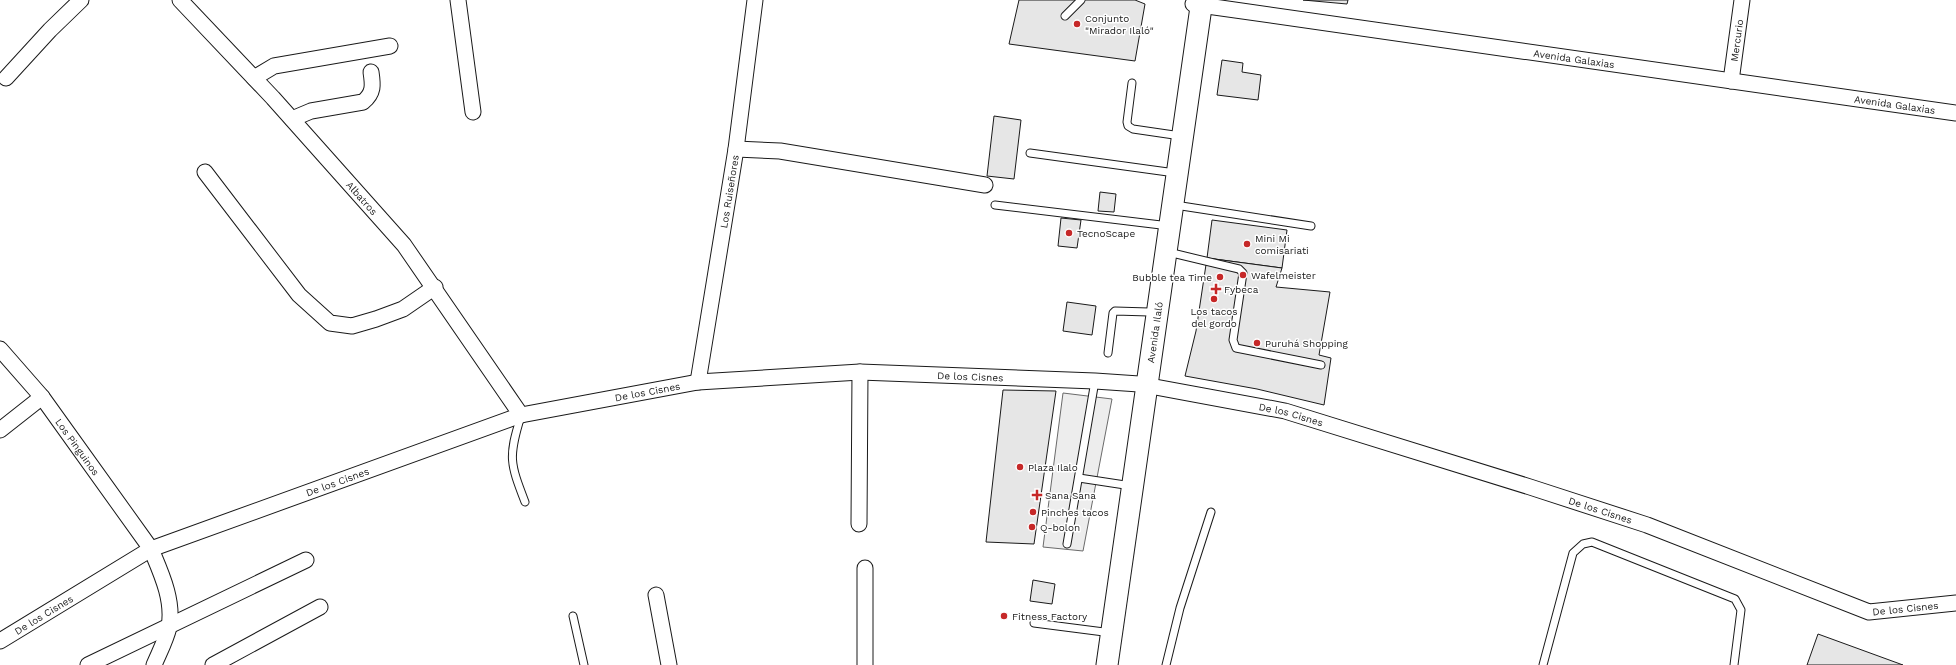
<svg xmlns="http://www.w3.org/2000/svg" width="1956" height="665" font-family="'Work Sans',sans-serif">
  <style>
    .built { fill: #ededed; stroke: #6a6a6a }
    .building { fill: #e6e6e6; stroke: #1a1a1a }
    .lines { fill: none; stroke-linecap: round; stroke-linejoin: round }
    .lane-casing { stroke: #1a1a1a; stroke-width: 9 }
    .street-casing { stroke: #1a1a1a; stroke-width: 17 }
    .secondary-casing { stroke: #1a1a1a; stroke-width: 23 }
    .lane { stroke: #fff; stroke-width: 7 }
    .street { stroke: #fff; stroke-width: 15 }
    .secondary { stroke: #fff; stroke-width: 21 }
    .poi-dot { fill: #c62828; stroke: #fff; stroke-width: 1.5 }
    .labels { text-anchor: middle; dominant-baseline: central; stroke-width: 3; stroke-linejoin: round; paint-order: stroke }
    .poi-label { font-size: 10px; fill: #1a1a1a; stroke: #fff; text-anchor: start }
    .street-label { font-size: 10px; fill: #1a1a1a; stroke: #fff }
  </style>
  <rect width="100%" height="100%" fill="#fff"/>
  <polygon class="built" points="1063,393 1112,399 1083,551 1043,547"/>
  <g class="building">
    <polygon points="1019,0 1135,0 1145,4 1135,61 1009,44"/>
    <polygon points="1303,0 1348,0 1347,4"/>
    <polygon points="1222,60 1243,63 1242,72 1261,75 1258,100 1217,95"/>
    <polygon points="994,116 1021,120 1014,179 987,176"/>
    <polygon points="1100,192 1116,194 1114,212 1098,211"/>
    <polygon points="1061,218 1081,220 1077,248 1058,246"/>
    <polygon points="1212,220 1287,230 1282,268 1207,258"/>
    <polygon points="1207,258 1282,268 1276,287 1330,292 1319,355 1331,358 1324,405 1257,389 1185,376 1196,331"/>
    <polygon points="1067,302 1096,306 1092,335 1063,331"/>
    <polygon points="1003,390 1056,391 1034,544 986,542"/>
    <polygon points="1033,580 1055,584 1052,604 1030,601"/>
    <polygon points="1818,634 1903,665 1807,665"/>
  </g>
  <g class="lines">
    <defs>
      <g id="lane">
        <polyline points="1065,16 1081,0"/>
        <polyline points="1132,83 1127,122 1128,126 1133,129 1174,135"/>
        <polyline points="1030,153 1168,172"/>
        <polyline points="995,205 1161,225"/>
        <polyline points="1175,205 1311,226"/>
        <polyline points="1168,252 1239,269 1243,273 1233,340 1236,348 1321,365"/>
        <polyline points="1108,353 1113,313 1115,311 1149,312"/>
        <path d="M 521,416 C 508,457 510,463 525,502"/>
        <polyline points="1079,478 1125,485"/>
        <polyline points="1067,544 1095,381"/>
        <polyline points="573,616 584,665"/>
        <polyline points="1034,623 1104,632"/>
        <polyline points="1166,665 1180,608 1211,512"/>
        <polyline points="1543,665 1573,553 1583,544 1592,542 1735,599 1741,610 1734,665"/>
      </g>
      <g id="street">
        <path id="s1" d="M 180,0 L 273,98 L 404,245 L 521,415"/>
        <polyline points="458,0 473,112"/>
        <path id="s2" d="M 1193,4 L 1956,113"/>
        <polyline points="6,78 50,30 81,0"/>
        <polyline points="254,78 274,66 390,46"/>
        <path id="s3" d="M 1731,81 L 1742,0"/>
        <path d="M 292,119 L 311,111 L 363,102 C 374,93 373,85 371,72"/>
        <polyline points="736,149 780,151 985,185"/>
        <polyline points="205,172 299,295 330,323 352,326 376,319 403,309 435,287"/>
        <path id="s4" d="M 0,349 L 42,397 L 151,549 C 161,573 174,600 169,627 C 166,640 159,653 154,665"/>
        <path id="s5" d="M 698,382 L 736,149 L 755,0"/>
        <polyline points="0,430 42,397"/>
        <polyline points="859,524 860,372"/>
        <polyline points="865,568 865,665"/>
        <polyline points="656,595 669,665"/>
        <path id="s6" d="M 0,641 L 151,549 L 521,415 L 698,382 L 860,372 L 1095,381 L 1139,384 L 1285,411 L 1530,487 L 1647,525 L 1869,612 L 1956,603"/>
        <polyline points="88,665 306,560"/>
        <polyline points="213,665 320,607"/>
      </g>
      <g id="secondary">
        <path id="s7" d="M 1107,665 L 1202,0"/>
      </g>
    </defs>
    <use href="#lane" class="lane-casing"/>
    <use href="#street" class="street-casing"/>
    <use href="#secondary" class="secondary-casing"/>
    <use href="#lane" class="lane"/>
    <use href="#street" class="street"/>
    <use href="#secondary" class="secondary"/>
  </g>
  <g class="poi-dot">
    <circle cx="1077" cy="24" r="4"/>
    <circle cx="1069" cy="233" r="4"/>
    <circle cx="1247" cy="244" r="4"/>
    <circle cx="1243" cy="275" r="4"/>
    <circle cx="1220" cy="277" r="4"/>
    <path d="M1214 283h4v4h4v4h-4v4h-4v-4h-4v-4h4z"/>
    <circle cx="1214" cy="299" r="4"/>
    <circle cx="1257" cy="343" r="4"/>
    <circle cx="1020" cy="467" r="4"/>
    <path d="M1035 489h4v4h4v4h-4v4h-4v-4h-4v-4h4z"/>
    <circle cx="1033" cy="512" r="4"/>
    <circle cx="1032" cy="527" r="4"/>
    <circle cx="1004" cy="616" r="4"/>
  </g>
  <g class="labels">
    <g class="poi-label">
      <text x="1085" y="18">Conjunto<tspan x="1085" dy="12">"Mirador Ilaló"</tspan></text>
      <text x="1077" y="233">TecnoScape</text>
      <text x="1255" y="238">Mini Mi<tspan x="1255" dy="12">comisariati</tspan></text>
      <text x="1251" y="275">Wafelmeister</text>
      <text x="1212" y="277" text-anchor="end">Bubble tea Time</text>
      <text x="1224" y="289">Fybeca</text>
      <text x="1214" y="311" text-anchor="middle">Los tacos<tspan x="1214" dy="12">del gordo</tspan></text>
      <text x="1265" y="343">Puruhá Shopping</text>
      <text x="1028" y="467">Plaza Ilalo</text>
      <text x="1045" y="495">Sana Sana</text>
      <text x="1041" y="512">Pinches tacos</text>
      <text x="1040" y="527">Q-bolon</text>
      <text x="1012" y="616">Fitness Factory</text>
    </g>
    <g class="street-label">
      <text stroke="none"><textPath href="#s3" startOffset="41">Mercurio</textPath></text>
      <text stroke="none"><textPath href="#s2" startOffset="385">Avenida Galaxias</textPath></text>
      <text stroke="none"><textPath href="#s2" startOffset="709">Avenida Galaxias</textPath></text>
      <text stroke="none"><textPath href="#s5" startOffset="193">Los Ruiseñores</textPath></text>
      <text stroke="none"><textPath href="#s1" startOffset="269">Albatros</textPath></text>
      <text stroke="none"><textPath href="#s7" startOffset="336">Avenida Ilaló</textPath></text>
      <text stroke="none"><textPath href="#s6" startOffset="1023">De los Cisnes</textPath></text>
      <text stroke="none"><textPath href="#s6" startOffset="699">De los Cisnes</textPath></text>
      <text stroke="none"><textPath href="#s6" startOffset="1347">De los Cisnes</textPath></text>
      <text stroke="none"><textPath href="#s4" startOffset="125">Los Pinguinos</textPath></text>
      <text stroke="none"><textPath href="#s6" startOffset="375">De los Cisnes</textPath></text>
      <text stroke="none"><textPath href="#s6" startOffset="1671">De los Cisnes</textPath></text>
      <text stroke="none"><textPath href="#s6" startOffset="1995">De los Cisnes</textPath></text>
      <text stroke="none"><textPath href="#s6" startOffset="51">De los Cisnes</textPath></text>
    </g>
  </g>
</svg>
